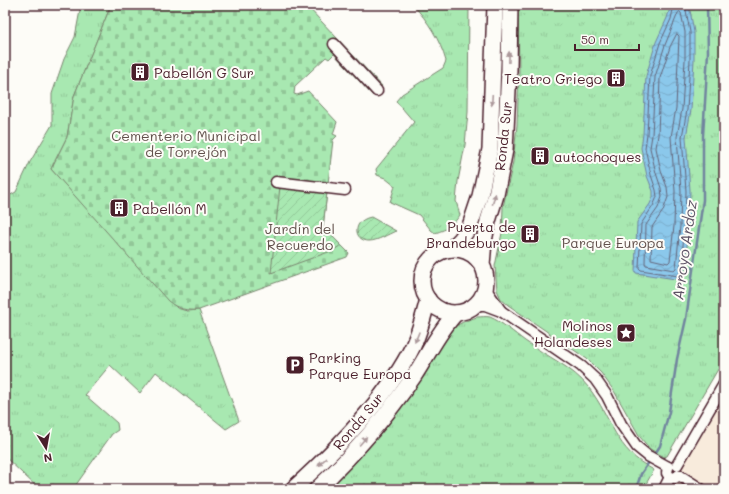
<svg xmlns="http://www.w3.org/2000/svg" width="729" height="494" font-family="Mali,sans-serif">
  <style>
    .built { fill: #f8ebdc }
    .grass { fill: url(#grass-tufts); stroke: #79846e }
    .cemetery { fill: url(#cemetery-stones); stroke: #79846e }
    .garden { fill: url(#garden-furrows); stroke: #79846e }
    .water { fill: url(#water-waves); stroke: #71849e }
    .lines { fill: none; stroke-linecap: round; stroke-linejoin: round }
    .shore { stroke: #646378; stroke-width: 1 }
    .stream { stroke: #71849e; stroke-width: 2.5 }
    .street-casing { stroke: #4a1f2b; stroke-width: 13 }
    .secondary-casing { stroke: #4a1f2b; stroke-width: 18 }
    .street { stroke: #fdfcf7; stroke-width: 10 }
    .secondary { stroke: #fdfcf7; stroke-width: 15 }
    .oneway { fill: #ac999b }
    .labels { text-anchor: middle; dominant-baseline: central; stroke-width: 4; stroke-linejoin: round; paint-order: stroke }
    .poi-label { font-size: 14px; fill: #4a1f2b; stroke: #fdfcf7; text-anchor: start }
    .park-label { font-size: 14px; fill: #62514c; stroke: #fdfcf7 }
    .street-label { font-size: 14px; fill: #4a1f2b; stroke: #fdfcf7 }
    .water-label { font-size: 15px; font-style: italic; fill: #5e5265; stroke: #fdfcf7 }
  </style>
  <defs>
    <pattern id="grass-tufts" width="24" height="20" patternUnits="userSpaceOnUse"><rect width="24" height="20" fill="#a8e8b1"/><path d="M3 7l-1-3M5 7V3M7 7l1-3M15 17l-1-3M17 17v-4M19 17l1-3" fill="none" stroke="#92c798"/></pattern>
    <pattern id="cemetery-stones" width="16" height="16" patternUnits="userSpaceOnUse"><rect width="16" height="16" fill="#a8e8b1"/><path d="M2 7V4a2 2 0 0 1 4 0v3zM10 15v-3a2 2 0 0 1 4 0v3z" fill="#92c798"/></pattern>
    <pattern id="garden-furrows" width="10" height="10" patternUnits="userSpaceOnUse"><rect width="10" height="10" fill="#a8e8b1"/><path d="M-1 1l2-2M0 10L10 0M9 11l2-2" fill="none" stroke="#92c798"/></pattern>
    <pattern id="water-waves" width="16" height="10" patternUnits="userSpaceOnUse"><rect width="16" height="10" fill="#8bc8eb"/><path d="M0 5q4-4 8 0t8 0" fill="none" stroke="#79abca"/></pattern>
  </defs>
  <rect width="100%" height="100%" fill="#fdfcf7"/>
  <filter id="ink" filterUnits="userSpaceOnUse"><feTurbulence type="fractalNoise" baseFrequency=".025" numOctaves="2"/><feDisplacementMap in="SourceGraphic" scale="8" xChannelSelector="R" yChannelSelector="G"/><feConvolveMatrix kernelMatrix="1 2 1 2 8 2 1 2 1" color-interpolation-filters="sRGB"/></filter>
  <g filter="url(#ink)">
    <polygon class="built" points="724,384 724,489 664,489 681,472 679,466"/>
    <g class="grass">
      <polygon points="81,5 111,5 74,96 67,137 51,169 177,308 187,311 199,310 239,421 226,429 156,372 140,393 110,365 85,395 117,423 118,430 112,434 73,489 39,489 5,457 5,198 16,192 30,162 52,125 52,94 64,59 75,37"/>
      <path d="M 413,5 L 469,5 L 468,112 L 465,145 L 458,181 L 456,201 L 460,215 C 452,226 448,229 435,233 L 431,230 L 419,215 L 390,202 L 395,186 L 385,178 L 377,175 L 376,169 L 414,122 L 396,101 L 402,94 L 443,68 L 446,61 C 440,40 428,21 413,5 Z"/>
      <polygon points="518,5 724,5 724,359 667,456 664,457 650,449 640,437 614,391 601,373 587,359 508,305 501,299 497,290 495,266 502,233 503,207 513,162 517,125 519,72"/>
      <path d="M 477,317 C 481,317 486,316 490,317 C 502,322 514,333 525,341 C 546,356 573,367 589,388 C 613,419 614,450 654,470 L 643,489 L 329,489 C 364,456 394,420 421,380 C 432,365 439,345 451,331 C 457,323 468,320 477,317 Z"/>
    </g>
    <path class="cemetery" d="M 111,5 L 306,5 L 382,86 L 373,96 L 334,54 L 329,59 L 326,57 L 295,86 L 294,94 L 297,95 L 308,91 L 337,122 L 333,134 L 337,136 L 333,140 L 323,227 L 349,253 L 347,257 L 199,310 C 186,311 178,309 168,301 L 51,169 L 67,137 L 74,96 Z"/>
    <g class="garden">
      <polygon points="280,186 327,192 323,227 341,245 334,250 271,273"/>
      <path d="M 371,217 L 396,231 C 388,234 378,241 369,241 C 354,241 351,221 371,217 Z"/>
    </g>
    <polygon class="water" points="671,5 689,5 694,32 694,60 691,110 686,137 690,190 689,226 684,275 682,280 636,273 635,271 637,222 650,204 653,197 653,191 647,176 641,148 643,134 646,76 656,42 667,18"/>
    <g class="lines">
      <g class="shore">
        <polyline points="674,5 671,19 660,43 650,76 647,134 645,148 651,175 656,190 657,197 653,206 641,224 639,268 641,270 678,276 680,274 685,226 686,191 682,137 687,110 690,60 690,32 685,5"/>
        <polygon points="680,12 681,13 685,32 685,60 682,109 677,137 681,191 680,226 676,268 674,270 646,265 645,263 646,225 658,208 662,197 661,188 656,173 650,148 652,135 655,77 665,45 678,13"/>
        <polygon points="677,34 679,36 676,108 671,137 675,191 674,226 670,261 668,263 651,259 652,227 663,211 668,197 667,187 661,171 656,148 658,135 660,78 670,47"/>
      </g>
      <g class="stream">
        <polyline points="654,455 660,446 669,412 677,359 686,319 703,200 703,136 708,52 707,5"/>
        <polyline points="636,489 641,474 651,459"/>
      </g>
      <defs>
        <g id="street">
          <polyline points="334,44 377,91"/>
          <polyline points="276,182 345,190"/>
          <polyline points="485,288 501,311"/>
          <polyline points="475,305 485,305 501,311 581,366 595,379 607,396 621,424 637,447 648,456 668,467"/>
          <polyline points="677,465 724,384"/>
          <polyline points="668,467 667,473 670,477 675,478 679,475"/>
          <polyline points="679,475 701,489"/>
          <polyline points="664,489 670,477"/>
        </g>
        <g id="secondary">
          <polyline points="451,249 461,239 470,226 480,196 490,149 495,5"/>
          <circle cx="454" cy="281" r="32"/>
          <polyline points="482,265 484,241 488,221 496,195 505,150 509,70 510,5"/>
          <path d="M 293,489 C 336,450 387,399 413,346 C 420,331 424,315 428,299"/>
          <path d="M 317,489 C 353,455 386,417 414,376 C 428,355 438,332 456,313"/>
        </g>
      </defs>
      <use href="#street" class="street-casing"/>
      <use href="#secondary" class="secondary-casing"/>
      <use href="#street" class="street"/>
      <use href="#secondary" class="secondary"/>
    </g>
    <defs><path id="oneway-solid" d="M-6-.8H1V-3.2L6.5 0L1 3.2V.8H-6Z"/></defs>
    <g class="oneway">
      <use href="#oneway-solid" transform="translate(509 57) rotate(-89)"/>
      <use href="#oneway-solid" transform="translate(492 100) rotate(93)"/>
      <use href="#oneway-solid" transform="translate(494 199) rotate(-74)"/>
      <use href="#oneway-solid" transform="translate(417 337) rotate(112)"/>
      <use href="#oneway-solid" transform="translate(363 441) rotate(-49)"/>
      <use href="#oneway-solid" transform="translate(322 462) rotate(137)"/>
    </g>
  </g>
  <defs>
    <symbol id="building-square" viewBox="-11 -11 22 22"><rect x="-9" y="-9" width="18" height="18" rx="4" fill="#4a1f2b" stroke="#fdfcf7"/><path d="M-4-6H4V6H1V3H-1V6H-4ZM-2.5-4.3h1.7v1.8h-1.7ZM.8-4.3h1.7v1.8H.8ZM-2.5-1h1.7V.8h-1.7ZM.8-1h1.7V.8H.8Z" fill="#fff"/></symbol>
    <symbol id="sight-square" viewBox="-11 -11 22 22"><rect x="-9" y="-9" width="18" height="18" rx="4" fill="#4a1f2b" stroke="#fdfcf7"/><path d="M0-6L1.8-2.2L6-1.7L2.9 1.2L3.7 5.4L0 3.3L-3.7 5.4L-2.9 1.2L-6-1.7L-1.8-2.2Z" fill="#fff"/></symbol>
    <symbol id="parking-square" viewBox="-11 -11 22 22"><rect x="-9" y="-9" width="18" height="18" rx="4" fill="#4a1f2b" stroke="#fdfcf7"/><path d="M-3.5-5.5H1a3.5 3.5 0 0 1 0 7H-1V5.5H-3.5ZM-1-3.4V-.6H.8a1.4 1.4 0 0 0 0-2.8Z" fill="#fff"/></symbol>
  </defs>
  <g fill-rule="evenodd">
    <use href="#building-square" x="129" y="61" width="22" height="22"/>
    <use href="#building-square" x="605" y="67" width="22" height="22"/>
    <use href="#building-square" x="529" y="145" width="22" height="22"/>
    <use href="#building-square" x="108" y="197" width="22" height="22"/>
    <use href="#building-square" x="519" y="223" width="22" height="22"/>
    <use href="#sight-square" x="615" y="322" width="22" height="22"/>
    <use href="#parking-square" x="284" y="354" width="22" height="22"/>
  </g>
  <g class="labels">
    <g class="poi-label">
      <text x="154" y="72">Pabellón G Sur</text>
      <text x="602" y="78" text-anchor="end">Teatro Griego</text>
      <text x="554" y="156">autochoques</text>
      <text x="133" y="208">Pabellón M</text>
      <text x="516" y="226" text-anchor="end">Puerta de<tspan x="516" dy="16">Brandeburgo</tspan></text>
      <text x="612" y="325" text-anchor="end">Molinos<tspan x="612" dy="16">Holandeses</tspan></text>
      <text x="309" y="357">Parking<tspan x="309" dy="16">Parque Europa</tspan></text>
    </g>
    <g class="park-label">
      <text x="186" y="135">Cementerio Municipal<tspan x="186" dy="16">de Torrejón</tspan></text>
      <text x="300" y="228">Jardín del<tspan x="300" dy="16">Recuerdo</tspan></text>
      <text x="613" y="242">Parque Europa</text>
    </g>
    <g class="street-label">
      <text transform="translate(503 136) rotate(-84)">Ronda Sur</text>
      <text transform="translate(358 421) rotate(-50)">Ronda Sur</text>
    </g>
    <g class="water-label">
      <text transform="translate(684 250) rotate(-82)">Arroyo Ardoz</text>
    </g>
  </g>
  <rect width="729" height="494" fill="none" stroke="#fdfcf7" stroke-width="20"/>
  <rect x="10" y="10" width="709" height="474" fill="none" stroke="#4a1f2b" stroke-width="1.5" filter="url(#ink)"/>
  <g transform="translate(46 448) rotate(169)" stroke="#fdfcf7" stroke-width="3" paint-order="stroke">
  <path d="M0-3L7 15L0 10L-7 15Z" fill="#4a1f2b"/>
  <text y="-6" font-size="11" font-weight="bold" text-anchor="middle" fill="#4a1f2b">N</text>
  </g>
  <path d="M575 44v6h64v-6" fill="none" stroke="#4a1f2b" stroke-width="2"/>
  <text x="581" y="44" font-size="12" fill="#4a1f2b" stroke="#fdfcf7" stroke-width="3" paint-order="stroke">50 m</text>
</svg>
